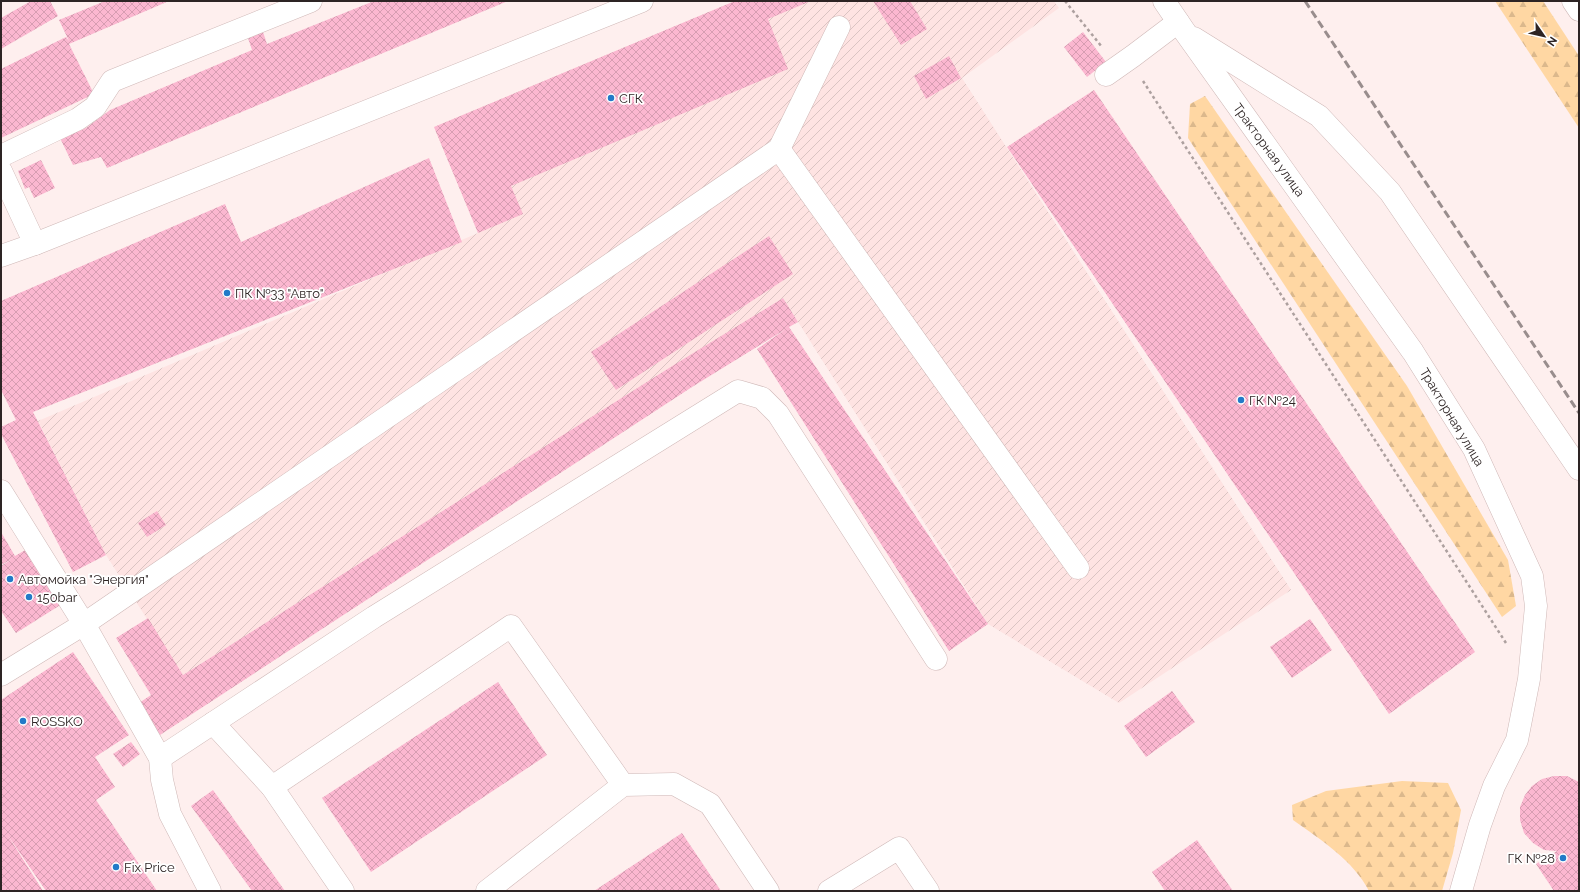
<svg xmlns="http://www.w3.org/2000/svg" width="1580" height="892" font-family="Raleway,sans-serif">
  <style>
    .industrial { fill: url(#industrial-furrows) }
    .forest { fill: url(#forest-firs) }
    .building { fill: url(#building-cross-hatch) }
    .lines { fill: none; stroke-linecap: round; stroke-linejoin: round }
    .minor-casing { stroke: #cfb8b7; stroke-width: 23 }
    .major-casing { stroke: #cfb8b7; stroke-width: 23 }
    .path { stroke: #ada09f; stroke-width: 2.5; stroke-dasharray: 3 3; stroke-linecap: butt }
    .minor { stroke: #fff; stroke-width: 22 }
    .major { stroke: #fff; stroke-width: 22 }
    .rail { stroke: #998d8d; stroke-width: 3; stroke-dasharray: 8 4; stroke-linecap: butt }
    .poi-dot { fill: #227ac8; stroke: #fff; stroke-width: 1.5 }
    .labels { text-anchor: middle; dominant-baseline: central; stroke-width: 3.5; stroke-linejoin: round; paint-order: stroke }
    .poi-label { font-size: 13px; fill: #2d2424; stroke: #fff; text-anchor: start }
    .street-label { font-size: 13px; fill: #2d2424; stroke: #fff }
  </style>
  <defs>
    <pattern id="industrial-furrows" width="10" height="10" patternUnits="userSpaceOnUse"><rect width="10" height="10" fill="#fee3e2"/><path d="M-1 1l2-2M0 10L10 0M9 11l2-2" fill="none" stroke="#dac3c2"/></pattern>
    <pattern id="forest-firs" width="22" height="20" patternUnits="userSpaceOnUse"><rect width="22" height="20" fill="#ffd7a3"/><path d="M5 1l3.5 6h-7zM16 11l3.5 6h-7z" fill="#dbb88c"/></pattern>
    <pattern id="building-cross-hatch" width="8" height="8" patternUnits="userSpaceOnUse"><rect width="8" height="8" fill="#fbb7d0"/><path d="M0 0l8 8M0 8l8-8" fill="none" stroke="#d79db2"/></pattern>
  </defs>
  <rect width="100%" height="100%" fill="#feefee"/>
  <polygon class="industrial" points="735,1 1054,1 1059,8 962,78 1291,590 1119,703 988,624 783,298 183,675 106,555 38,421 478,233 434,127"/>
  <g class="forest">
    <polygon points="1495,1 1543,1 1579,56 1579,128"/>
    <polygon points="1205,96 1407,386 1508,560 1516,606 1502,617 1188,138 1190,104"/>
    <path d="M 1402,781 L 1448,783 L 1461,810 L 1453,853 L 1442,891 L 1369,891 C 1353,860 1321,840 1293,820 L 1292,805 L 1326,791 Z"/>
  </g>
  <g class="building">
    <polygon points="31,1 50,1 58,16 1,49 1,18"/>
    <polygon points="105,1 169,1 69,44 94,94 1,138 1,69 66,37 69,41 59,20"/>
    <polygon points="374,1 508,1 107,168 101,157 73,165 60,138 86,128 110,110 252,50 248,38 263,32 267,44"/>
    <polygon points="735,1 811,1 768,19 788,69 511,186 523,214 478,233 434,127"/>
    <polygon points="873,1 910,1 927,29 901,45"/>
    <polygon points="1083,32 1106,62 1087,77 1064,47"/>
    <polygon points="949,56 961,78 926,99 914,76"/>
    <polygon points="1094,90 1475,652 1389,714 1007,147"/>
    <polygon points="429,158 462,242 33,412 106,555 73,572 1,434 1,427 16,420 1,390 1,301 225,204 241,242"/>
    <polygon points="41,160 55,188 34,198 29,187 25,189 18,171"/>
    <polygon points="769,236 793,274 616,390 591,352"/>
    <polygon points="783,298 798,322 789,327 988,624 949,651 757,349 786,329 692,387 160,735 139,703 151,695 116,638 148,618 183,675 677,363"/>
    <polygon points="157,511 166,525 147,537 138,523"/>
    <polygon points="1,532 15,556 27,549 62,604 16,633 1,611 1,566 12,559 1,565"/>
    <polygon points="1310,619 1332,650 1292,678 1270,647"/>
    <polygon points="73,652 129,735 95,757 115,787 96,800 157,891 46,891 7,834 43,891 1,891 1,700"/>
    <polygon points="498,682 547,755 371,872 322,798"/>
    <polygon points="1172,691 1195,722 1146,757 1124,726"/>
    <polygon points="131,742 140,754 123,767 113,754"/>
    <polygon points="1554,776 1567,776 1579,782 1579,891 1554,891 1536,864 1557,851 1544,850 1533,843 1524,833 1520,820 1520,807 1525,795 1532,786 1542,779"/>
    <polygon points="213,790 285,891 252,891 191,806"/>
    <polygon points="682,833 721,891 594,891"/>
    <polygon points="1197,840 1233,891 1165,891 1152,872"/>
  </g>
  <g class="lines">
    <defs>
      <g id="minor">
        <polyline points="1164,1 1185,32 1413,352 1474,449 1532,576 1536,606 1529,679 1517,740 1494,786 1480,825 1461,891"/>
        <polyline points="1194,38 1319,116 1390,192 1579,469"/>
        <polyline points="1106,75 1133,56 1178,22"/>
        <polyline points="779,149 1078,568"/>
        <polyline points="1,156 78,119 95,107 112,81 311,1"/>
        <polyline points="1,171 35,244"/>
        <polyline points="1,256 35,244 642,1"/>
        <polyline points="1,491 84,624 1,675"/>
        <polyline points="213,723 272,787"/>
        <polyline points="160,758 374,617 738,391 762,398 778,414 936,659"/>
        <polyline points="210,891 170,814 162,780 160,758 84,624 779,149 839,27"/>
        <polyline points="343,891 272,787 511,626 623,785"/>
        <polyline points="487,891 623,785 674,784 710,804 768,891"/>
        <polyline points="829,891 899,848 928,891"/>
      </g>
      <polyline id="major" points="1573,1 1579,10"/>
    </defs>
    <use href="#minor" class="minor-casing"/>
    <use href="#major" class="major-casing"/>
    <g class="path">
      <polyline points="1065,1 1102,47"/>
      <polyline points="1143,81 1506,643"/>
    </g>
    <use href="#minor" class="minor"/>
    <use href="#major" class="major"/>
    <polyline class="rail" points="1305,1 1579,413"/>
  </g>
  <g class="poi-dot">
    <circle cx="611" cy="98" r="4"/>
    <circle cx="227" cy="293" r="4"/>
    <circle cx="1241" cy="400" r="4"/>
    <circle cx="10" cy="579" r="4"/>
    <circle cx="29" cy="597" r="4"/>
    <circle cx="23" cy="721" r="4"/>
    <circle cx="1563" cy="858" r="4"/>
    <circle cx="116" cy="867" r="4"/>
  </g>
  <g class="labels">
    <g class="poi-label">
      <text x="619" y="98">СГК</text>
      <text x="235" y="293">ПК №33 "Авто"</text>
      <text x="1249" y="400">ГК №24</text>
      <text x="18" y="579">Автомойка "Энергия"</text>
      <text x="37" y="597">150bar</text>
      <text x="31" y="721">ROSSKO</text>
      <text x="1555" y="858" text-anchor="end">ГК №28</text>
      <text x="124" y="867">Fix Price</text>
    </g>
    <g class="street-label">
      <text transform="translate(1269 150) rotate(54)">Тракторная улица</text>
      <text transform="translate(1452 417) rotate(59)">Тракторная улица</text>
    </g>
  </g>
  <rect width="1580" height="892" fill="none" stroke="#2d2424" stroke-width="4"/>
  <g transform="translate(1544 36) rotate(124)" stroke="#ffffff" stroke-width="3" paint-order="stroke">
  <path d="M0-3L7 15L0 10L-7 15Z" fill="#2d2424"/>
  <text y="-6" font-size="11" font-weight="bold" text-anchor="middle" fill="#2d2424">N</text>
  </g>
</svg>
